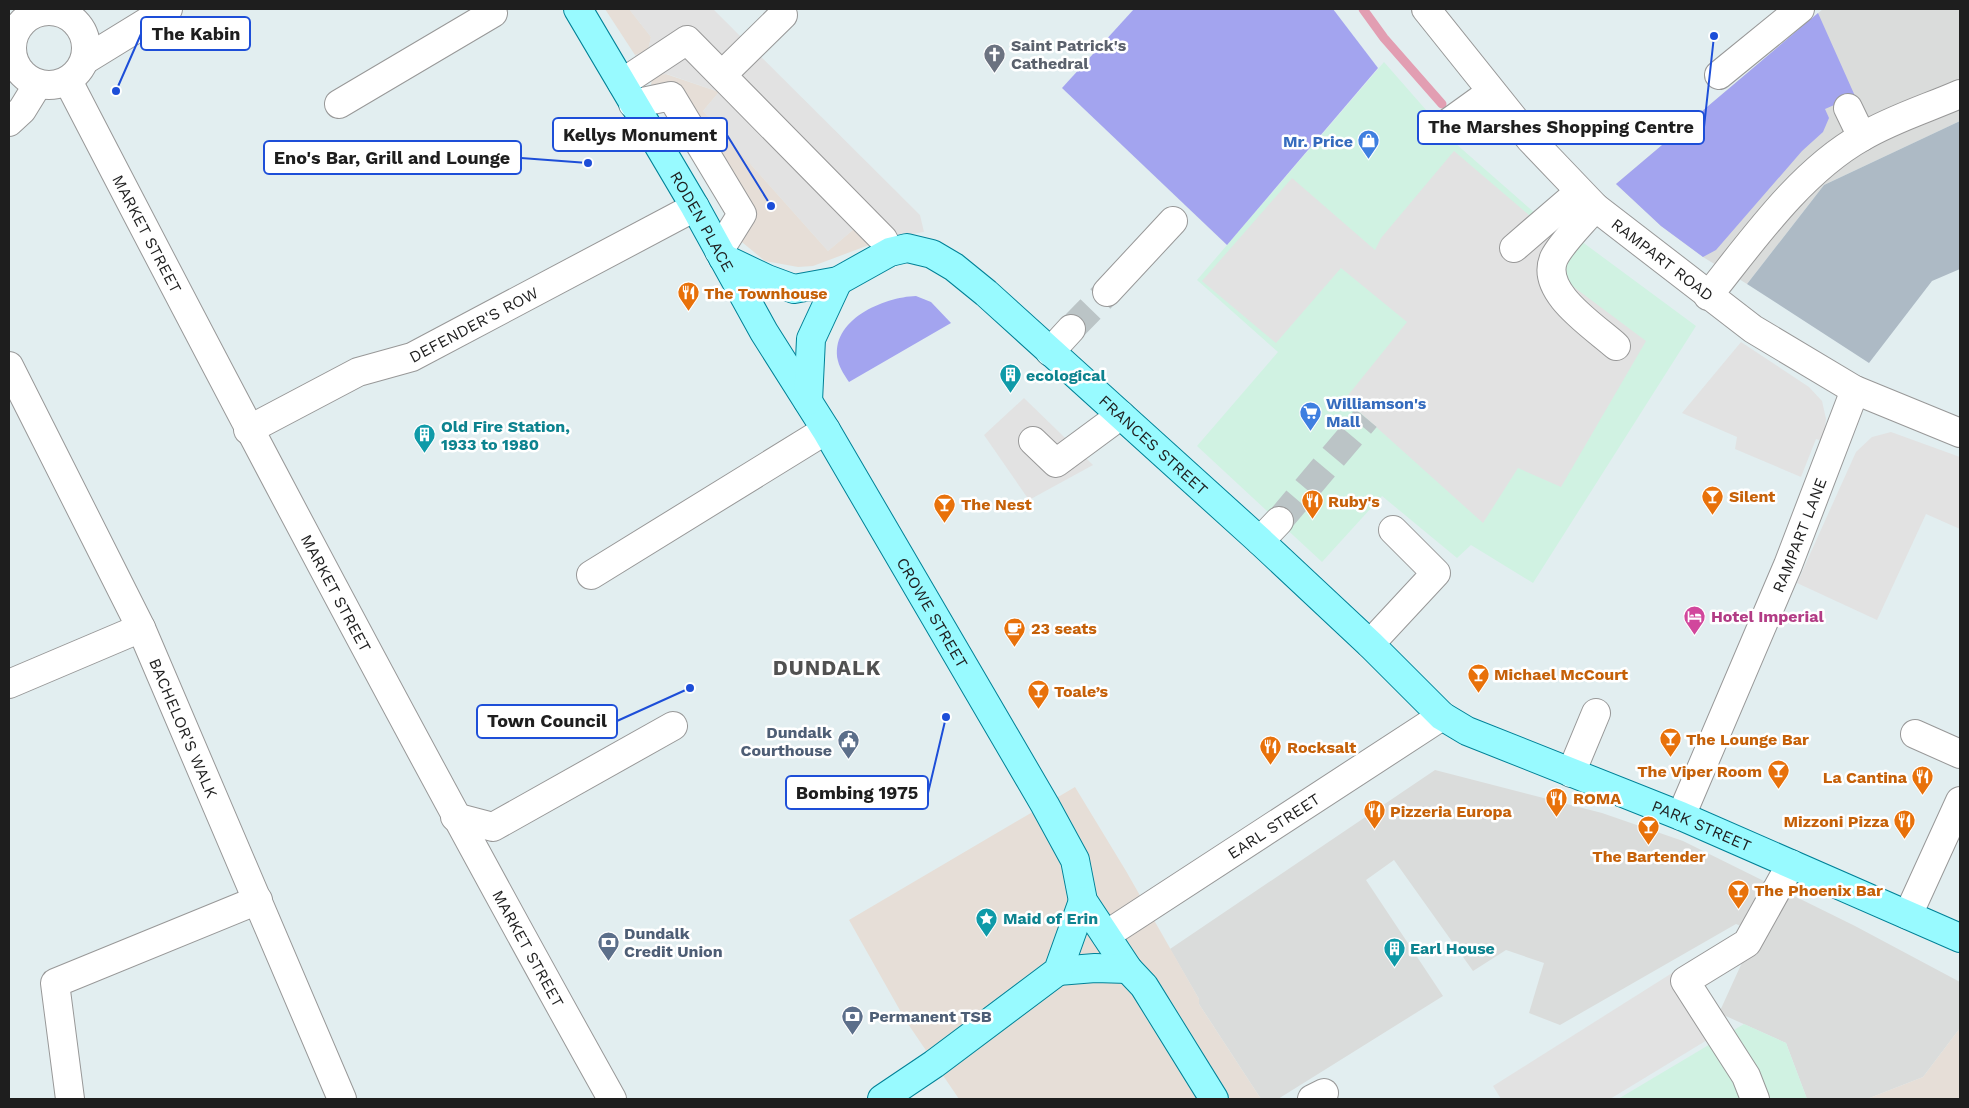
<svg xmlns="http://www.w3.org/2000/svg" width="1969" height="1108" font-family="'Work Sans',sans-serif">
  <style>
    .residential { fill: #dadcdb }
    .commercial { fill: #d0f2e2 }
    .construction { fill: #adbac5 }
    .grass { fill: #a3a4ef }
    .parking { fill: #e2e2e2 }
    .plaza { fill: #e6ded7 }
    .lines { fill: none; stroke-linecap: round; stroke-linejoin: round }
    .stream { stroke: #e29eb2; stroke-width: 9 }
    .minor-tunnel { stroke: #bbc4c6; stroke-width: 28; stroke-dasharray: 28 14; stroke-linecap: butt }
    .minor-casing { stroke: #989898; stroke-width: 30 }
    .major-casing { stroke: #008197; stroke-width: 30 }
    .minor { stroke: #fff; stroke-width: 28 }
    .major { stroke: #98faff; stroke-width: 28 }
    .labels { text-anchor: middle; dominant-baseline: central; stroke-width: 5; stroke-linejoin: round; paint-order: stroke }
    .worship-label { font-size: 16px; font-weight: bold; fill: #5b616d; stroke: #fff; text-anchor: start }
    .shop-label { font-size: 16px; font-weight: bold; fill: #366cbe; stroke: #fff; text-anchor: end }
    .street-label { font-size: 16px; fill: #1e1e1e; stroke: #fff }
    .food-label { font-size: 16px; font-weight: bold; fill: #c56008; stroke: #fff; text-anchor: start }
    .culture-label { font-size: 16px; font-weight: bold; fill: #0d838f; stroke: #fff; text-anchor: start }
    .hotel-label { font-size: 16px; font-weight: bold; fill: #b23c85; stroke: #fff; text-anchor: start }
    .service-label { font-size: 16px; font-weight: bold; fill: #4e5e75; stroke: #fff; text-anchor: start }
    .district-label { font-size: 21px; font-weight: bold; letter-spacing: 1px; fill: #515151; stroke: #fff }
    .leader { fill: none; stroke: #1d4ed8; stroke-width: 2 }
    .callout-dot { fill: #1d4ed8; stroke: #fff; stroke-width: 2 }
    .callout { fill: #fff; stroke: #1d4ed8; stroke-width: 2 }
    .callout-label { font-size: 18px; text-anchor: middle; font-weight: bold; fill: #1e1e1e }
  </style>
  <rect width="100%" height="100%" fill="#e2eef0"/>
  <g class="residential">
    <polygon points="1823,9 1960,9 1960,121 1824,185 1747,284 1703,257 1661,226 1616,184"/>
    <polygon points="1435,770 1602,813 1683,841 1855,926 1960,982 1960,1028 1923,1077 1867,1099 1807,1099 1786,1043 1719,1013 1756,932 1736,924 1560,1025 1529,1013 1544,963 1506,950 1473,971 1394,860 1366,880 1443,996 1278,1099 1261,1099 1199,1004 1199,999 1170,949"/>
  </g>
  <g class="commercial">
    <polygon points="1384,62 1455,143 1576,249 1581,241 1696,326 1533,583 1471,545 1457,558 1382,496 1322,562 1197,446 1278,352 1197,280"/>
    <polygon points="1744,1024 1786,1043 1807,1099 1618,1099"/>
  </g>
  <polygon class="construction" points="1960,121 1960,269 1932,281 1869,363 1747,284 1824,185"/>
  <g class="grass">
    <polygon points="1134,9 1333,9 1378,68 1227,245 1062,88"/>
    <polygon points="1818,13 1855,96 1825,109 1829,118 1823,132 1802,151 1716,250 1703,257 1661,226 1616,184"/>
    <path d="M 916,296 L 931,302 L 951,323 L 849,382 C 845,376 840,369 838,361 C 829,320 884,297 916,296 Z"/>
  </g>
  <g class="parking">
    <polygon points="629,9 713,9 920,215 924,232 883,239 869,245 854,229 828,251 703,111 719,92 667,74 658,75 652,80 635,55 648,50 651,37"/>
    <polygon points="1454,151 1570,250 1555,273 1646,341 1561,487 1518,468 1483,523 1345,399 1407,322 1341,268 1276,343 1202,281 1292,178 1375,250 1381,238"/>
    <polygon points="1741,342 1809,387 1822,401 1826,419 1823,441 1816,439 1801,477 1735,449 1737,437 1682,413"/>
    <polygon points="1024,398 1093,465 1029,500 984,435"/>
    <polygon points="1891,432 1960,457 1960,529 1926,514 1877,620 1797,583 1856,452 1872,437"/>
    <polygon points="1680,968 1717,1034 1610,1099 1501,1099 1493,1086"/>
  </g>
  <g class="plaza">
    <polygon points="605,9 629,9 651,37 648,50 635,55"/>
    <polygon points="666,74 719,92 703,111 828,251 854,229 869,245 813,266 798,267 765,261 743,243 740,240 752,217 650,88 652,80 658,75"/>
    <polygon points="1075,787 1126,871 1199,999 1199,1004 1261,1099 959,1099 906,1021 849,920"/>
    <polygon points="1960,1028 1960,1099 1867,1099 1923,1077"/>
  </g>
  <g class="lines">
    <polyline class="stream" points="1363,9 1384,38 1442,104"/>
    <g class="minor-tunnel">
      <polyline points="1071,329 1107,292"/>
      <polyline points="1279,521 1366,418"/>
    </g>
    <defs>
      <g id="minor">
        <path id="s1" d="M 1426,9 L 1530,139 L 1595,207 L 1753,329 L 1855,390 L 1960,433"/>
        <circle cx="49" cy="48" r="37"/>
        <polyline points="85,60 168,9"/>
        <polyline points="723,74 783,15"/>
        <polyline points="1719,75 1800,9"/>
        <path id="s2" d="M 68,81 C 245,423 424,763 612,1099"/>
        <polyline points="622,83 687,40 883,239 890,252"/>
        <polyline points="339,104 493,13"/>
        <polyline points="633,104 671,96 742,214 719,251"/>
        <polyline points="1848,108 1862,137"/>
        <polyline points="9,122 22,110 38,84"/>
        <polyline points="1441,128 1491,92"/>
        <path d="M 1595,207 C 1584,221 1561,243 1554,258 C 1539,292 1594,326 1616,346"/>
        <polyline points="1514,248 1579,192"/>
        <polyline points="1107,292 1173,221"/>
        <path d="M 1708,296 C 1752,241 1800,172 1862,137 C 1892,119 1928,108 1960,94"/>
        <polyline points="1050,352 1071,329"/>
        <path id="s3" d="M 9,366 L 141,628 L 342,1099"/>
        <path id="s4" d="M 248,430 L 358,372 L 412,357 L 695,207"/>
        <polyline points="1033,441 1056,463 1121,415"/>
        <polyline points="1260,541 1279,521"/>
        <polyline points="591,575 826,430"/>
        <polyline points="1370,644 1436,573 1393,530"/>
        <polyline points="9,684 141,628"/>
        <polyline points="1915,734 1960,754"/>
        <polyline points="1571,773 1596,713"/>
        <path id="s5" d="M 1681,816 L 1788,565 L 1855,390"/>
        <polyline points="455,817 493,827 673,726"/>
        <polyline points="1908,915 1960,801"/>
        <path id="s6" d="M 1106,935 L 1442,716"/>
        <polyline points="70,1099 55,983 258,900"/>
        <polyline points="1312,1099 1324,1093"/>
        <polyline points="1755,1099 1746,1076 1685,981 1747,943 1791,864"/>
      </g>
      <g id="major">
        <path id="s7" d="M 578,9 L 695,207 L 764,332 L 826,430 L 1045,805 L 1075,860 L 1083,901 L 1128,969 L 1144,986 L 1214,1099"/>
        <path id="s8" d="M 723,258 L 767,279 L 794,289 L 838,281 L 890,252 L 907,248 L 932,254 L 954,267 L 986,293 L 1260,541 L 1370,644 L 1442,716 L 1467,731 L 1681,816 L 1960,938"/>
        <polyline points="808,401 811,339 838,281"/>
        <polyline points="1058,971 1095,968 1128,969"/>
        <polyline points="882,1099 934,1064 1058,971 1083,901"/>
      </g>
    </defs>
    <use href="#minor" class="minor-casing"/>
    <use href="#major" class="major-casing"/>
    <use href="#minor" class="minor"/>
    <use href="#major" class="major"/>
  </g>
  <defs>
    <symbol id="church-pin" viewBox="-11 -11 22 30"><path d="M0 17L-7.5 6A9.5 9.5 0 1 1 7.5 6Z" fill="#6b7280" stroke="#fff"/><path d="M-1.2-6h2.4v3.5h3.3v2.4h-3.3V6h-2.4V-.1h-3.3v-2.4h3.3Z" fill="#fff"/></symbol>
    <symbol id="shop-pin" viewBox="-11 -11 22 30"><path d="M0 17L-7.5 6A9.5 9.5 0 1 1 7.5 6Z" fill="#3f7fe0" stroke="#fff"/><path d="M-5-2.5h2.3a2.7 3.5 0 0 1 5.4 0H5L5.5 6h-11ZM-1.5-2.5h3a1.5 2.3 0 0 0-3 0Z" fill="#fff"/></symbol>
    <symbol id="restaurant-pin" viewBox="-11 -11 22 30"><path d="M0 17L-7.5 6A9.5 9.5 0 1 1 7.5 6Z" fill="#e8710a" stroke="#fff"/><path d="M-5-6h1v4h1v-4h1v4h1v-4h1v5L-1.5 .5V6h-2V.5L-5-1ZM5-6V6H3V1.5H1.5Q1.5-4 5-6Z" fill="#fff"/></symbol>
    <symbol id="building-pin" viewBox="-11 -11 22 30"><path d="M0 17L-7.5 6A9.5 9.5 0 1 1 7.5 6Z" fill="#0f9aa8" stroke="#fff"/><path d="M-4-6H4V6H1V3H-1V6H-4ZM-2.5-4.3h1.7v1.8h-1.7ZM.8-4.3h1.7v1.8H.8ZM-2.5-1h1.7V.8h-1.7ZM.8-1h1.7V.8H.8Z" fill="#fff"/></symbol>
    <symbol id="supermarket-pin" viewBox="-11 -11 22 30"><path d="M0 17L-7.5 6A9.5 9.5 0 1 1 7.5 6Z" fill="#3f7fe0" stroke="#fff"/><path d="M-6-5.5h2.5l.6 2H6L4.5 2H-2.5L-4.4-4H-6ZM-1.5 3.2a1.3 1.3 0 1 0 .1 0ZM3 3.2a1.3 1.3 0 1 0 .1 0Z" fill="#fff"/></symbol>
    <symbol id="bar-pin" viewBox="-11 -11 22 30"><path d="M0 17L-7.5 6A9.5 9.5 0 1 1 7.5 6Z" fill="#e8710a" stroke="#fff"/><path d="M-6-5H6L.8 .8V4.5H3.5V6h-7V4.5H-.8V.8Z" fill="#fff"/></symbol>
    <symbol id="hotel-pin" viewBox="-11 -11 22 30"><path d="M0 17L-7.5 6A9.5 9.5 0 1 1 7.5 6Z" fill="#d1479c" stroke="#fff"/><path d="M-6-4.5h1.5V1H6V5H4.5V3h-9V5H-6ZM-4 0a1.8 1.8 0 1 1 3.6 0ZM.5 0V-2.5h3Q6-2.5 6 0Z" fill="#fff"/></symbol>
    <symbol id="cafe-pin" viewBox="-11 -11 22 30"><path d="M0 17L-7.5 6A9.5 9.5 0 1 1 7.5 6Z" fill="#e8710a" stroke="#fff"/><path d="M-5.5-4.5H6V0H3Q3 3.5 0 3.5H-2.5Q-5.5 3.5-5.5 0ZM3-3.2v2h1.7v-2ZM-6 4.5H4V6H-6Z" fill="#fff"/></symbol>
    <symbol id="civic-pin" viewBox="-11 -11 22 30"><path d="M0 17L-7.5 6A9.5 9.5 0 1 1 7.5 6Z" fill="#5c6f8a" stroke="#fff"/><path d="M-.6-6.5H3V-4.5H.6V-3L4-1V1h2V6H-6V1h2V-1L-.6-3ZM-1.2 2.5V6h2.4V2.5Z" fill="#fff"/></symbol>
    <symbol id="sight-pin" viewBox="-11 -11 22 30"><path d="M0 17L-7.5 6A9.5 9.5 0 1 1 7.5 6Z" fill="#0f9aa8" stroke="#fff"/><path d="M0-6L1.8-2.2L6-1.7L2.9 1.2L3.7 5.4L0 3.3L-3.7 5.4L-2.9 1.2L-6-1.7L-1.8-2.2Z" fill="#fff"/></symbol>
    <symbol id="bank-pin" viewBox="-11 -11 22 30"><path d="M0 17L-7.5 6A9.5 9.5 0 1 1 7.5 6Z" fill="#5c6f8a" stroke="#fff"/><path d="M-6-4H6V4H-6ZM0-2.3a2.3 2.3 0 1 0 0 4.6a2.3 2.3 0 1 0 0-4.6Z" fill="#fff"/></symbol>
  </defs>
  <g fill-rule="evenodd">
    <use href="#church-pin" x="982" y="42" width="25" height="34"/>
    <use href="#shop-pin" x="1356" y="128" width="25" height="34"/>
    <use href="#restaurant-pin" x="676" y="280" width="25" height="34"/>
    <use href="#building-pin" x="998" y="362" width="25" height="34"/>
    <use href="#supermarket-pin" x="1298" y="400" width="25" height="34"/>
    <use href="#building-pin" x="412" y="422" width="25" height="34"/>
    <use href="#bar-pin" x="1700" y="484" width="25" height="34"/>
    <use href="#restaurant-pin" x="1300" y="488" width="25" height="34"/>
    <use href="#bar-pin" x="932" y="492" width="25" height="34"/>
    <use href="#hotel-pin" x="1682" y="604" width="25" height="34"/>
    <use href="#cafe-pin" x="1002" y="616" width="25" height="34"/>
    <use href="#bar-pin" x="1466" y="662" width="25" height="34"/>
    <use href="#bar-pin" x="1026" y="678" width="25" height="34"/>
    <use href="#bar-pin" x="1658" y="726" width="25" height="34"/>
    <use href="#civic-pin" x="836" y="728" width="25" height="34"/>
    <use href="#restaurant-pin" x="1258" y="734" width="25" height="34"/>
    <use href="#bar-pin" x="1766" y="758" width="25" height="34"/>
    <use href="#restaurant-pin" x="1910" y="764" width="25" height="34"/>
    <use href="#restaurant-pin" x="1544" y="786" width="25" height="34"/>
    <use href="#restaurant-pin" x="1362" y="798" width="25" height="34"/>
    <use href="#restaurant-pin" x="1892" y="808" width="25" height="34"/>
    <use href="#bar-pin" x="1636" y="814" width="25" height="34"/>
    <use href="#bar-pin" x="1726" y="878" width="25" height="34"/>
    <use href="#sight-pin" x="974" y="906" width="25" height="34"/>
    <use href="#bank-pin" x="596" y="930" width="25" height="34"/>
    <use href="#building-pin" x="1382" y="936" width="25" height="34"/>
    <use href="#bank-pin" x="840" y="1004" width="25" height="34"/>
  </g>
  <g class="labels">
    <g class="worship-label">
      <text x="1011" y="45">Saint Patrick's<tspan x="1011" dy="18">Cathedral</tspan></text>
    </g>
    <g class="shop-label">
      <text x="1353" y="141">Mr. Price</text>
      <text x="1326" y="403" text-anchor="start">Williamson's<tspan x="1326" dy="18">Mall</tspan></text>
    </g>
    <g class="street-label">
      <text stroke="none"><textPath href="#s7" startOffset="246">RODEN PLACE</textPath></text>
      <text stroke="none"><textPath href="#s2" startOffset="172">MARKET STREET</textPath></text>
      <text stroke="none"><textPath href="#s1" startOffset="346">RAMPART ROAD</textPath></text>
      <text stroke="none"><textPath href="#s4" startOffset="250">DEFENDER'S ROW</textPath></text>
      <text stroke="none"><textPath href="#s8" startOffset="518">FRANCES STREET</textPath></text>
      <text stroke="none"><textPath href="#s5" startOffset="305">RAMPART LANE</textPath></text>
      <text stroke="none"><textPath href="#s2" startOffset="578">MARKET STREET</textPath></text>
      <text stroke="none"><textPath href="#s7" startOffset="700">CROWE STREET</textPath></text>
      <text stroke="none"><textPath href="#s3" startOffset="402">BACHELOR'S WALK</textPath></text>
      <text stroke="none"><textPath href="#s6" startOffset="200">EARL STREET</textPath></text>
      <text stroke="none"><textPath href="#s8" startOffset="1196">PARK STREET</textPath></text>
      <text stroke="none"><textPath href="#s2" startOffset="982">MARKET STREET</textPath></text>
    </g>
    <g class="food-label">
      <text x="704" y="293">The Townhouse</text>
      <text x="1729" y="496">Silent</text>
      <text x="1328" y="501">Ruby's</text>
      <text x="961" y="504">The Nest</text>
      <text x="1031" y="628">23 seats</text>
      <text x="1494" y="674">Michael McCourt</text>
      <text x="1054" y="691">Toale’s</text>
      <text x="1686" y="739">The Lounge Bar</text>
      <text x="1287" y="747">Rocksalt</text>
      <text x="1762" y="771" text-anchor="end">The Viper Room</text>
      <text x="1907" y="777" text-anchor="end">La Cantina</text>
      <text x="1573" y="798">ROMA</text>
      <text x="1390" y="811">Pizzeria Europa</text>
      <text x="1889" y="821" text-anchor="end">Mizzoni Pizza</text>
      <text x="1649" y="856" text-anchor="middle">The Bartender</text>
      <text x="1754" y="890">The Phoenix Bar</text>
    </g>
    <g class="culture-label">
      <text x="1026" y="375">ecological</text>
      <text x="441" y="426">Old Fire Station,<tspan x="441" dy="18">1933 to 1980</tspan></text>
      <text x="1003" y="918">Maid of Erin</text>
      <text x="1410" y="948">Earl House</text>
    </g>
    <g class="hotel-label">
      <text x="1711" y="616">Hotel Imperial</text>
    </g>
    <g class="service-label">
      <text x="832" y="732" text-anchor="end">Dundalk<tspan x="832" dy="18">Courthouse</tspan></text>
      <text x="624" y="933">Dundalk<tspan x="624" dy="18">Credit Union</tspan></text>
      <text x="869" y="1016">Permanent TSB</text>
    </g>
    <g class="district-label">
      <text x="827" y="667">DUNDALK</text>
    </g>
  </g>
  <path class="leader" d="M116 91L141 34M1714 36L1704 127M771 206L727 135M588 163L521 158M690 688L617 721M946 717L928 793"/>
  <g class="callout-dot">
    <circle cx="116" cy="91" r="5"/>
    <circle cx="1714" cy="36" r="5"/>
    <circle cx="771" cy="206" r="5"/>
    <circle cx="588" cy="163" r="5"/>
    <circle cx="690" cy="688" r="5"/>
    <circle cx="946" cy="717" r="5"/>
  </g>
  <g class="callout">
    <rect x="141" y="17" width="109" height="33" rx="5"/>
    <rect x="1418" y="111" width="286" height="33" rx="5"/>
    <rect x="553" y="118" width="174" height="33" rx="5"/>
    <rect x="264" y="141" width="257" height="33" rx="5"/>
    <rect x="477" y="705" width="140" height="33" rx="5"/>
    <rect x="786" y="776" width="142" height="33" rx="5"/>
  </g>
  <g class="callout-label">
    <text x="196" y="40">The Kabin</text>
    <text x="1561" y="133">The Marshes Shopping Centre</text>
    <text x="640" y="141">Kellys Monument</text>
    <text x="392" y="164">Eno's Bar, Grill and Lounge</text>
    <text x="547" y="727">Town Council</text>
    <text x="857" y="799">Bombing 1975</text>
  </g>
  <rect width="1969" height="1108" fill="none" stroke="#1e1e1e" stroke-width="20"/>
</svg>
